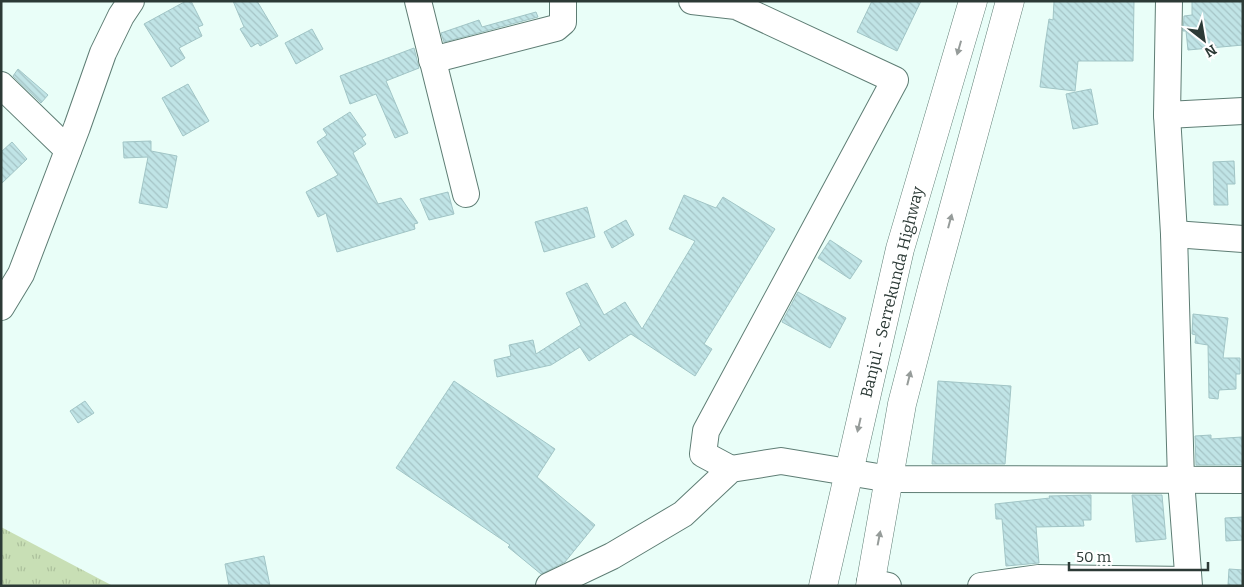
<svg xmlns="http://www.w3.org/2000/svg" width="1244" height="587" font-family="Bitter,serif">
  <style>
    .park { fill: url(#park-tufts) }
    .building { fill: url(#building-back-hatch); stroke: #a1c5c6 }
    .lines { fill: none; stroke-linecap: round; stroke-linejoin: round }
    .minor-casing { stroke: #5e7d74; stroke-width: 28 }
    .highway-casing { stroke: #5e7d74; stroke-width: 29 }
    .minor { stroke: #fff; stroke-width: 26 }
    .highway { stroke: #fff; stroke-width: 28 }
    .oneway { fill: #969c9a }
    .labels { text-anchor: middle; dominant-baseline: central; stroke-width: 4.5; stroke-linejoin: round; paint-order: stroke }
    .street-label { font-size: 16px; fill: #2c3a36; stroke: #fff }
  </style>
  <defs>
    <pattern id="park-tufts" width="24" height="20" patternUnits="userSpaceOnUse" patternTransform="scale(1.25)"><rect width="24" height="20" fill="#c8dfb5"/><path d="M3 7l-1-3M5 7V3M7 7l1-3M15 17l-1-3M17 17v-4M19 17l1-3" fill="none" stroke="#acc09c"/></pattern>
    <pattern id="building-back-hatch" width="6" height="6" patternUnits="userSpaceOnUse" patternTransform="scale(1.25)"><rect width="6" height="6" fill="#c0e4e6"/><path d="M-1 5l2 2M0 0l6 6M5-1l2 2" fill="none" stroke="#a5c4c6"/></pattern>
  </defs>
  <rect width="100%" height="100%" fill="#e9fef8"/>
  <polygon class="park" points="1,527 113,586 1,586"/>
  <g class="building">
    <polygon points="186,1 191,1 203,25 198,27 202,36 179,48 185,58 171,67 144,24"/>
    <polygon points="233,1 257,1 278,36 260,46 258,43 251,47 240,29 244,27"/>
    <polygon points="872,1 921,1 897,51 857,32"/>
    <polygon points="1054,1 1134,1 1133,61 1078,61 1075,91 1040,87 1045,45 1049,19 1053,20"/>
    <polygon points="1192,1 1243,1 1243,45 1188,50 1186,31 1183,31 1184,16 1192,15"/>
    <polygon points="536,12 538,17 444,42 441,33 479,20 482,27"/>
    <polygon points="312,29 323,49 296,64 285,43"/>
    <polygon points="414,48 419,68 386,81 408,133 395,138 376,94 350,104 340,76"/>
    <polygon points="18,69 48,95 41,103 13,76"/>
    <polygon points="188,84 209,121 183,136 162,98"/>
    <polygon points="1091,89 1098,124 1073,129 1066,94"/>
    <polygon points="350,112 366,135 362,138 366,144 353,153 378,204 401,198 418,223 414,224 415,229 337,252 326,213 318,217 306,192 338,175 317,142 327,135 323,129"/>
    <polygon points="151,141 151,151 177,156 167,208 139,203 148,157 124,158 123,142"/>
    <polygon points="12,142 27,159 1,184 1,152"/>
    <polygon points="1234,161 1235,184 1227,184 1228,205 1214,205 1213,162"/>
    <polygon points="448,192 454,214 429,220 420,199"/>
    <polygon points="684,195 716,208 723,197 775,229 704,344 712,349 695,376 631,334 589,361 580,347 551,365 497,377 494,360 511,356 509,345 533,340 536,354 581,325 566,293 587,283 604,315 625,302 642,329 695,241 669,229"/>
    <polygon points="587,207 595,237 544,252 535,222"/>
    <polygon points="626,220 634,235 612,248 604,232"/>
    <polygon points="830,240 862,261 850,279 818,258"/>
    <polygon points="798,292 846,318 830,348 782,322"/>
    <polygon points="1193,314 1228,318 1223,358 1240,358 1240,374 1236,374 1236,389 1219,390 1218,399 1209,398 1208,345 1195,343 1196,335 1192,334"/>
    <polygon points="454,381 555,449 537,477 595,525 565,562 541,574 508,547 510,545 396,468"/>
    <polygon points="938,381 1011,386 1005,464 932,464"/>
    <polygon points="85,401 94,413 78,423 70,411"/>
    <polygon points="1211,435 1211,439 1242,437 1243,465 1196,465 1195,436"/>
    <polygon points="1091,495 1091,520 1083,520 1084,526 1036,527 1039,563 1006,566 1002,519 996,519 995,504 1050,498 1049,496"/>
    <polygon points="1132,495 1162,495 1166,539 1136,542"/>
    <polygon points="1243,517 1243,540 1226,541 1225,518"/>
    <polygon points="264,556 270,586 229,586 225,564"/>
    <polygon points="1229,569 1243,570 1243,586 1228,585"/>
  </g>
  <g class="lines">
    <defs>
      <g id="minor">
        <polyline points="418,1 466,194"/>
        <polyline points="692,1 736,6 895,80 706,431 703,454 731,469"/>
        <polyline points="1169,1 1167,115 1174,234 1181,480 1189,586"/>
        <polyline points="432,60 556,28 563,22 563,1"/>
        <polyline points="1,85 68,150"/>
        <polyline points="1167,115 1243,111"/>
        <polyline points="1174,234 1243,239"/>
        <polyline points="1,307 21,274 77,127 103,53 121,16 131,1"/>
        <polyline points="870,582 888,586"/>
        <polyline points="549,586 612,556 683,514 731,469 781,461 890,479 1243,480"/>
        <polyline points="981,586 1039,578 1188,580"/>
      </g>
      <g id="highway">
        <polyline points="823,586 900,249 973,1"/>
        <polyline points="870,586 902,404 934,280 1010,1"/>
      </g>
    </defs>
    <use href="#minor" class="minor-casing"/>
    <use href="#highway" class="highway-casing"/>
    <use href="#minor" class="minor"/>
    <use href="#highway" class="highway"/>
  </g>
  <defs><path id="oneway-solid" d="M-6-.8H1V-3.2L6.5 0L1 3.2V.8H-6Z" transform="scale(1.25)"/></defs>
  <g class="oneway">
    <use href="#oneway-solid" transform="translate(959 48) rotate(106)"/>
    <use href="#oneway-solid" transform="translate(950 221) rotate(-75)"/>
    <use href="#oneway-solid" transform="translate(909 378) rotate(-76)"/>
    <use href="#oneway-solid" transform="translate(859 425) rotate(103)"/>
    <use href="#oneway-solid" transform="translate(879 538) rotate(-79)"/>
  </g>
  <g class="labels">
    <g class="street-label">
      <text transform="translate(892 292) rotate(-76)">Banjul - Serrekunda Highway</text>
    </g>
  </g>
  <rect width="1244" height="587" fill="none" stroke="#2c3a36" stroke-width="5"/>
  <g transform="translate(1204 40) rotate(149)" stroke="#ffffff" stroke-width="4" paint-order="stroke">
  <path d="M0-4L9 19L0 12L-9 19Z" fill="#2c3a36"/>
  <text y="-8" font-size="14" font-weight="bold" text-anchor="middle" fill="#2c3a36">N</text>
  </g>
  <path d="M1069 562v8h139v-8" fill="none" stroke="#2c3a36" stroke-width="2.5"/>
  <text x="1076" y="562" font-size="15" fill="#2c3a36" stroke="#ffffff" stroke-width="4" paint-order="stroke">50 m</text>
</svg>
